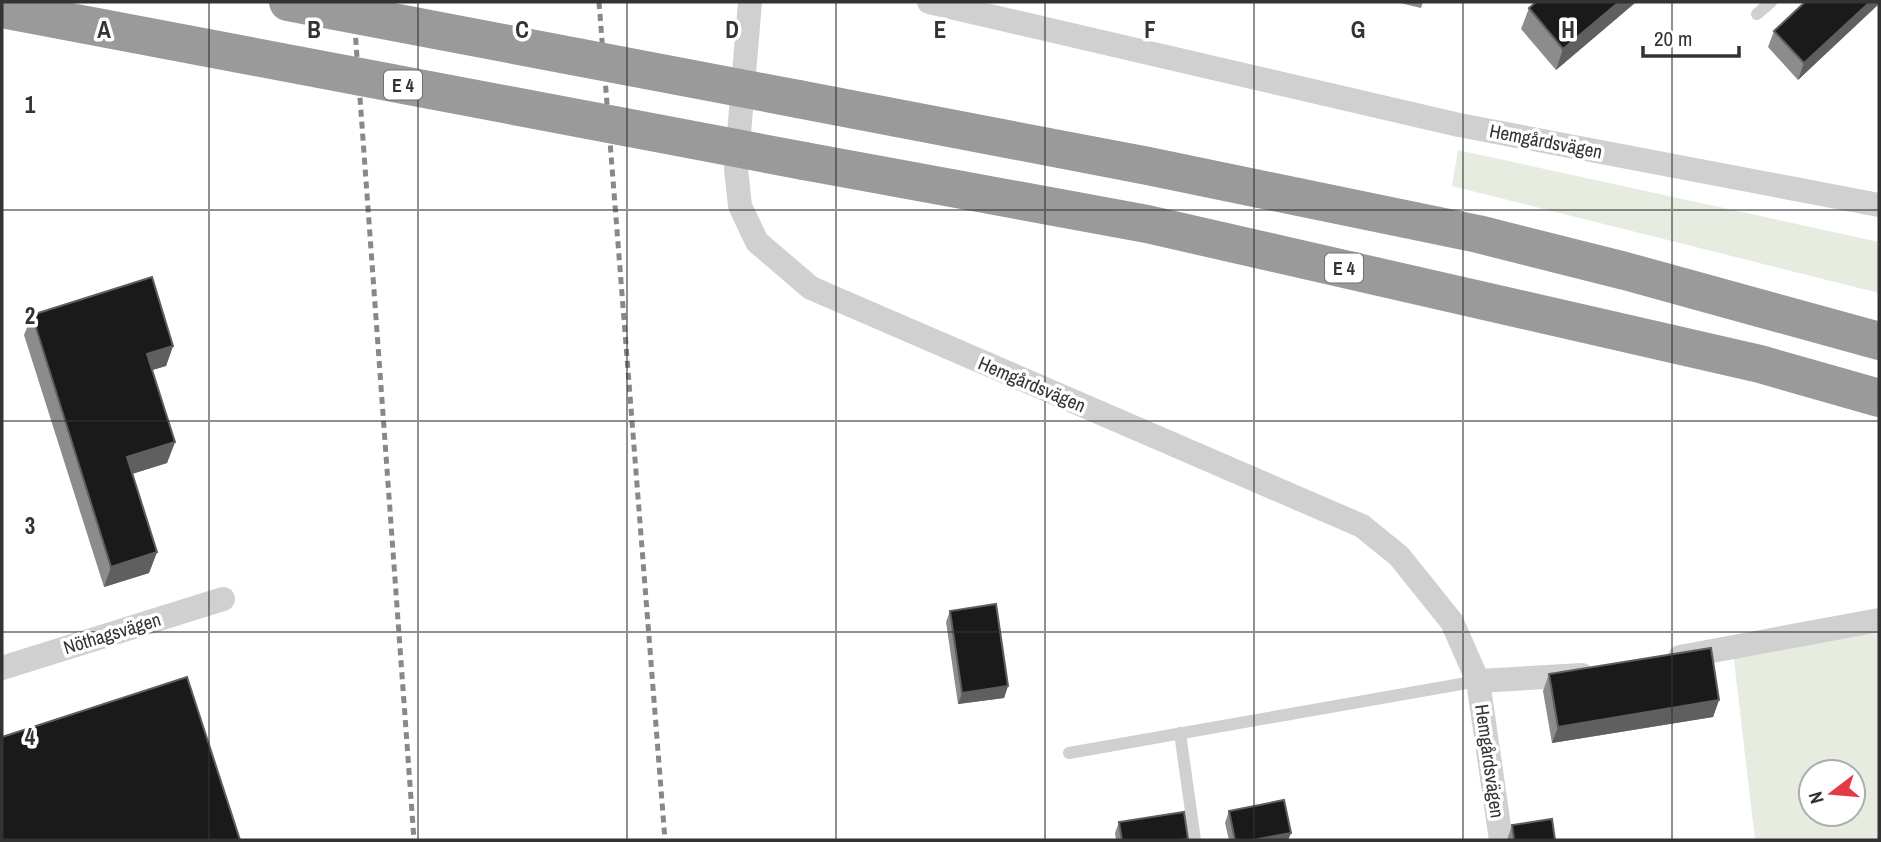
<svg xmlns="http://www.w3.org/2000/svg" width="1881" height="842" font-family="'Archivo Narrow',sans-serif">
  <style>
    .green { fill: #e6ecdf; fill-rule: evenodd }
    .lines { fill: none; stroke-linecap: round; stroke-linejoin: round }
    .lane { stroke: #d0d0d0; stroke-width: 12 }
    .street { stroke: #d0d0d0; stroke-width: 24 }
    .highway { stroke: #9a9a9a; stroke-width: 38 }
    .rail { stroke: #888; stroke-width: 5; stroke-dasharray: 7 5; stroke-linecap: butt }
    .highway-bridge { stroke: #9a9a9a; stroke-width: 38 }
    .wall { fill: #8c8c8c }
    .shaded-wall { fill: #5f5f5f }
    .building { fill: #1a1a1a; stroke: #5f5f5f; stroke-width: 2 }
    .grid { fill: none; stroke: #333; stroke-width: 2; stroke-opacity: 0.55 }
    .labels { text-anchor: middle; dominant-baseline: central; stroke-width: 7; stroke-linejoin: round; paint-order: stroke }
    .shield { fill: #fff; stroke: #707070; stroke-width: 2 }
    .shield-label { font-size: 18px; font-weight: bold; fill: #333 }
    .street-label { font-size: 19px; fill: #333; stroke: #fff }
    .grid-label { font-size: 23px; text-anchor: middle; font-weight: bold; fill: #333; stroke: #fff; stroke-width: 7; stroke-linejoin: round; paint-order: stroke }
  </style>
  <rect width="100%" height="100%" fill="#fff"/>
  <g class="green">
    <polygon points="1458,150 1879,242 1879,293 1452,186"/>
    <path d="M 1879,626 L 1879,840 L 1755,840 L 1733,652 ZM 1811,772 L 1853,772 L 1853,814 L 1811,814 Z"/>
  </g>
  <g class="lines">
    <g class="lane">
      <polyline points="1757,14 1771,2"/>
      <polyline points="1180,733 1195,840"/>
      <polyline points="1069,753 1478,681"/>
    </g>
    <g class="street">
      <polyline points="750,2 736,169 740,206 757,242 811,288 1362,526 1399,556 1452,622 1478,681 1501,840"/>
      <polyline points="929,2 1459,125 1879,205"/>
      <polyline points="1680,657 1879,620"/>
      <polyline points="2,668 223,599"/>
      <polyline points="1478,681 1582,675"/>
    </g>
    <g class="highway">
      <polyline points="798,99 1148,166 1478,234 1625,271 1879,341"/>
      <polyline points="804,161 1147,224 1760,364 1879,398"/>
    </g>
    <g class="rail">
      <polyline points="353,2 414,840"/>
      <polyline points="599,2 665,840"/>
    </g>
    <g class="highway-bridge">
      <polyline points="288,2 798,99"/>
      <polyline points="2,9 804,161"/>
    </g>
  </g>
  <g class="wall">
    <polygon points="1396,2 1423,2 1421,8"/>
    <polygon points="1636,2 1556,70 1521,29 1529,8"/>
    <polygon points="1879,2 1798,80 1768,47 1774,31"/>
    <polygon points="32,315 173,346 166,366 152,370 175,442 167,463 132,474 157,552 149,573 104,587 24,335"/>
    <polygon points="950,611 1008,686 1004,698 958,704 946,622"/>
    <polygon points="1549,674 1719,700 1713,717 1552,743 1543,691"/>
    <polygon points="1229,811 1291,833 1288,840 1229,840 1225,823"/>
    <polygon points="1119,822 1188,840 1116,840 1115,833"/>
    <polygon points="1512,825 1555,840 1507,840"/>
  </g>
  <g class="shaded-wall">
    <polygon points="1619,2 1636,2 1556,70 1563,49"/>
    <polygon points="1870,2 1879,2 1879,4 1798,80 1804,63"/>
    <polygon points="173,346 166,366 139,374 147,354"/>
    <polygon points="175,442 167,463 119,478 127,457"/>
    <polygon points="157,552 149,573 104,587 111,567"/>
    <polygon points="1008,686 1004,698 958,704 962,693"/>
    <polygon points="1719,700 1713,717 1552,743 1558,727"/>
    <polygon points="1291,833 1288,840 1253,840"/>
  </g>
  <g class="building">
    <polygon points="1536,2 1619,2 1563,49 1529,8"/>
    <polygon points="1805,2 1870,2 1804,63 1774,31"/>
    <polygon points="152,277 173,346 147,354 175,442 127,457 157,552 111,567 32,315"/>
    <polygon points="996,604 1008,686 962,693 950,611"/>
    <polygon points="1711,648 1719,700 1558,727 1549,674"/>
    <polygon points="187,677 240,840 2,840 2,737"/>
    <polygon points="1284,800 1291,833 1253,840 1235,840 1229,811"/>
    <polygon points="1184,812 1188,839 1180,840 1122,840 1119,822"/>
    <polygon points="1552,819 1555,840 1514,840 1512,825"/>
  </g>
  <path class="grid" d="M 209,2 L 209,840M 418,2 L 418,840M 627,2 L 627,840M 836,2 L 836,840M 1045,2 L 1045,840M 1254,2 L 1254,840M 1463,2 L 1463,840M 1672,2 L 1672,840M 2,210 L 1879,210M 2,421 L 1879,421M 2,632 L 1879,632"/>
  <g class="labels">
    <g class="shield">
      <rect x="384" y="70.5" width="38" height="29" rx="5"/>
      <rect x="1325" y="253.5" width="38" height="29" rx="5"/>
    </g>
    <g class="shield-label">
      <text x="403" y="85">E 4</text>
      <text x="1344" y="268">E 4</text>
    </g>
    <g class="street-label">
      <text transform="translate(1546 141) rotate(11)">Hemgårdsvägen</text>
      <text transform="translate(1032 384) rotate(23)">Hemgårdsvägen</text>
      <text transform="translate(112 633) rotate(-17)">Nöthagsvägen</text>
      <text transform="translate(1490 761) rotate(82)">Hemgårdsvägen</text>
    </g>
  </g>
  <g class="grid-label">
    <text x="104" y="38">A</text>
    <text x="314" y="38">B</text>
    <text x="522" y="38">C</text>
    <text x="732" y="38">D</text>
    <text x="940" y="38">E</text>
    <text x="1150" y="38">F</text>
    <text x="1358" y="38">G</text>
    <text x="1568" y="38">H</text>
    <text x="30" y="113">1</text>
    <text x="30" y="324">2</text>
    <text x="30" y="534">3</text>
    <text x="30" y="745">4</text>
  </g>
  <rect width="1881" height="842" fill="none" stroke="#333333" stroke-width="7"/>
  <g transform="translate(1832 793) rotate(254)"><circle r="33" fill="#ffffff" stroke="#adadad" stroke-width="2"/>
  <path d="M0-5L12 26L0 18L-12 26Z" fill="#e63946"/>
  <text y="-10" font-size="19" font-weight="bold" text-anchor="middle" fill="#333333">N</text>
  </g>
  <path d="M1643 46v10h96v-10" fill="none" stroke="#333333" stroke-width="3.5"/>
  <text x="1654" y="46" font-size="21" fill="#333333" stroke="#ffffff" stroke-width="5" paint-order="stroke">20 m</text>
</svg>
